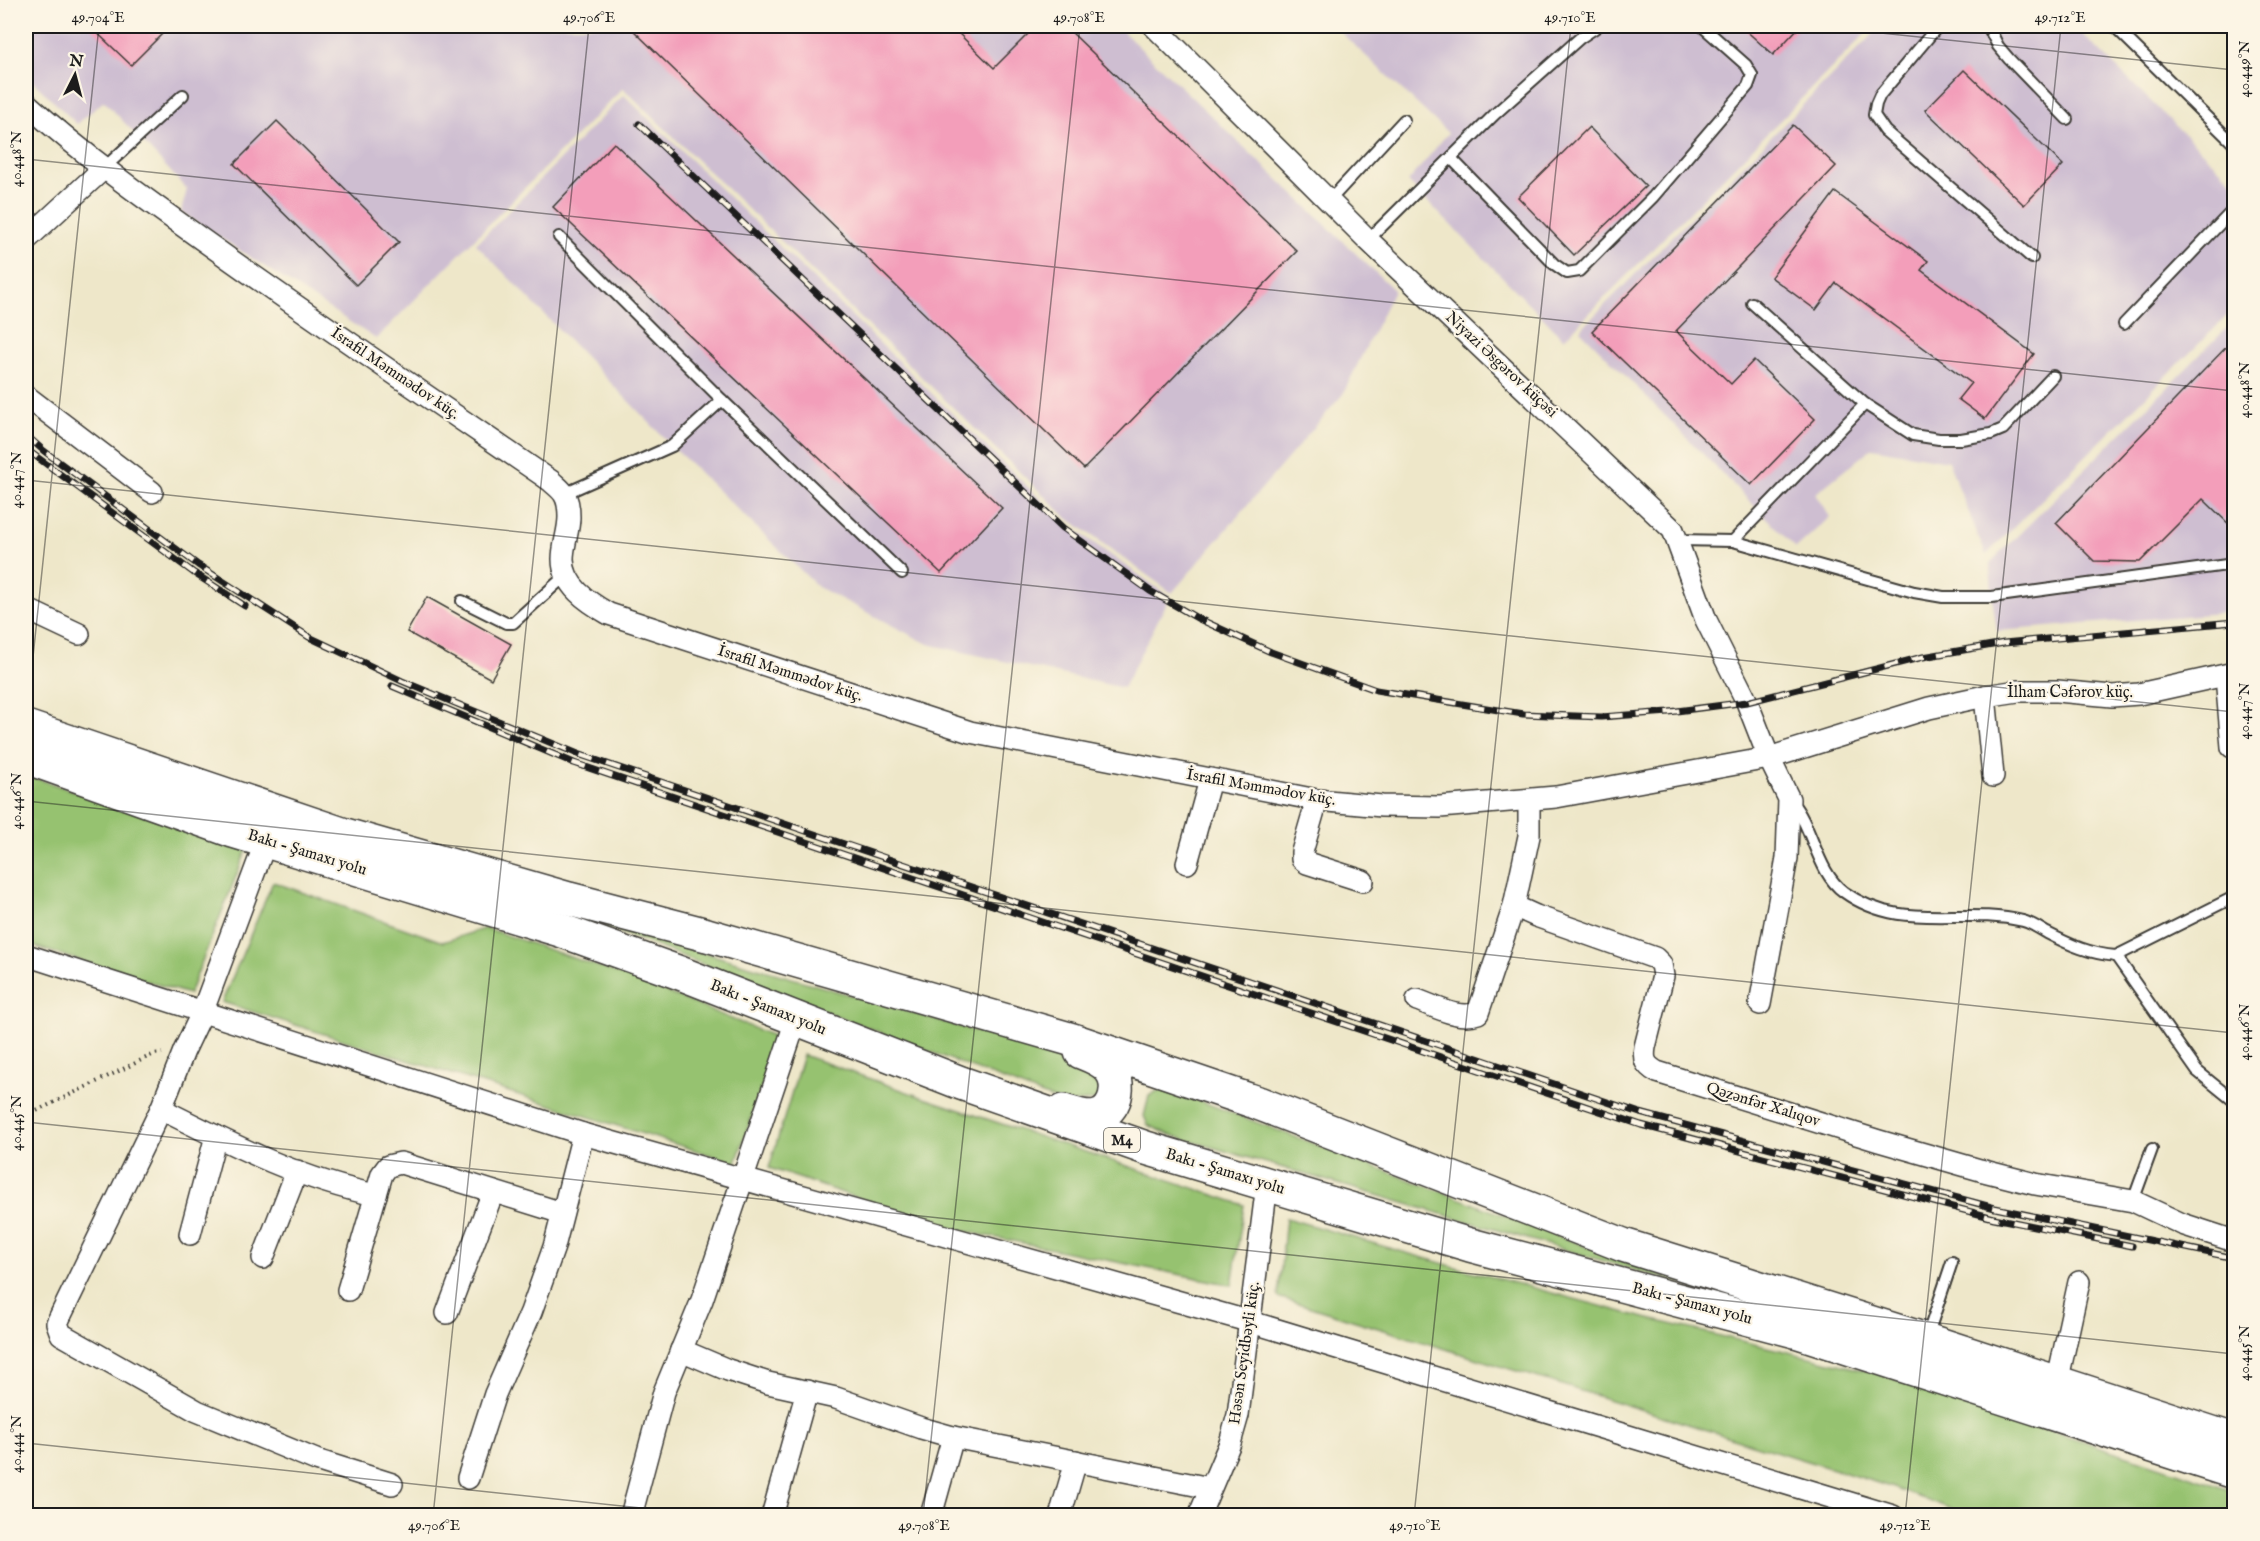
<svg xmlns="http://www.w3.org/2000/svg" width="2260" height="1541" font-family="'IM FELL English',serif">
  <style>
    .industrial { fill: #cebed1 }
    .green { fill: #96c270; stroke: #596f46; stroke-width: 1.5 }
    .building { fill: #f39eba }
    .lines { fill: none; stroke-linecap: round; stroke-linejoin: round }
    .service-casing { stroke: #3c3a36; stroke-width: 14 }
    .minor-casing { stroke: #3c3a36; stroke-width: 24 }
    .trunk-casing { stroke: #3c3a36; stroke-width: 36 }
    .path { stroke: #3c3a36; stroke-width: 4; stroke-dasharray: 1.5 4.5; stroke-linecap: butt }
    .service { stroke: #fff; stroke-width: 10 }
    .minor { stroke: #fff; stroke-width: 21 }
    .trunk { stroke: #fff; stroke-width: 33 }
    .rail-casing { stroke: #1c1c1c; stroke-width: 7 }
    .rail { stroke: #fcf5e5; stroke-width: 4.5; stroke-dasharray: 14; stroke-linecap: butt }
    .ticks { fill: none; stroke: #1c1c1c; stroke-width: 1.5; stroke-opacity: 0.45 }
    .labels { text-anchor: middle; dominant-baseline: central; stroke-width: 4.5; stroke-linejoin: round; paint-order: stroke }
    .shield { fill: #fcf5e5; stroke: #5f5d58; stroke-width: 1.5 }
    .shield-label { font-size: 15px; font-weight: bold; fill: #1c1c1c }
    .street-label { font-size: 16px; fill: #1c1c1c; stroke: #fcf5e5 }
    .neatline { fill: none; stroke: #1c1c1c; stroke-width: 2 }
    .ticks-label { font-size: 15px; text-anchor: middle; fill: #1c1c1c }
  </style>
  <rect width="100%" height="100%" fill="#fcf5e5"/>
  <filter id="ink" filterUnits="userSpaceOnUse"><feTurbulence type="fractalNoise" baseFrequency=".0167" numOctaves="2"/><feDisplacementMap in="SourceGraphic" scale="12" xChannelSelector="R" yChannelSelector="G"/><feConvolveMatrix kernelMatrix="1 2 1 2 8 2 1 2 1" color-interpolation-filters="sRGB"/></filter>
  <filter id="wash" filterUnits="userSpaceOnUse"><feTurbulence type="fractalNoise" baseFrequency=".008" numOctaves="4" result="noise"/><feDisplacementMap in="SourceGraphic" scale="24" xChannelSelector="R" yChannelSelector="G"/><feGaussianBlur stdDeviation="1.35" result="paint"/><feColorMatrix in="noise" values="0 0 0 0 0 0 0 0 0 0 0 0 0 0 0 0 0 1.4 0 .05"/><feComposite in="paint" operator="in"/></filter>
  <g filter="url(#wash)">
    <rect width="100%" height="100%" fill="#eee7c9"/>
    <g class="industrial">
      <polygon points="26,26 1117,26 1394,290 1343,394 1172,593 1066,517 623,88 376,339 181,212 187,189 104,101 77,124 26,75"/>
      <polygon points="1334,26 1873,26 1564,339 1408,182 1448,133"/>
      <polygon points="1881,26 2074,26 2234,183 2234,309 1986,555 1948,461 1872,448 1815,494 1830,517 1796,548 1580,330"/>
      <polygon points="624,95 1063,521 1170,597 1123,688 928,644 818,587 672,446 476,244"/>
      <polygon points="2234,321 2234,612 1997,631 1992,597 1990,563"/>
    </g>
    <g class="green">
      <polygon points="26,775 247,849 189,994 26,944"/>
      <polygon points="273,882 443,942 486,928 629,977 778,1038 736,1163 222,1002"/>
      <polygon points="578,916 1085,1063 1100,1072 1100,1099 1066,1104"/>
      <polygon points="803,1055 927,1099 1244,1205 1232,1285 943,1227 769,1168"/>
      <polygon points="1169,1090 1184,1095 1700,1289 1170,1135 1148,1125 1144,1116 1149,1096 1157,1091"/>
      <polygon points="1286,1218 1441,1263 1641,1317 1876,1373 2234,1491 2234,1515 1968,1515 1894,1488 1278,1297"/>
    </g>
    <g id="blocks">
      <g class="building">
        <polygon points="90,26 170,26 131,65"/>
        <polygon points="629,26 951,26 994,68 1036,26 1065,26 1297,251 1084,469"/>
        <polygon points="1741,26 1800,26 1773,55"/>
        <polygon points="1964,70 2063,165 2024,205 1925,110"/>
        <polygon points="277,121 399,242 356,285 234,164"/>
        <polygon points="1793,125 1836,166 1676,331 1731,384 1754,360 1815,419 1751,485 1592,331"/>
        <polygon points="1589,127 1646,186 1574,255 1518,197"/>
        <polygon points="614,143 1002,508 941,573 553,207"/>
        <polygon points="1835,192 1928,261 1921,270 2034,354 1985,419 1958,399 1971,383 1836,283 1816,310 1771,277"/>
        <polygon points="2235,338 2235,530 2203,499 2140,562 2094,561 2056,523"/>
        <polygon points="427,597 511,644 491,679 407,632"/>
      </g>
    </g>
  </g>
  <g filter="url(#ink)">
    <use href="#blocks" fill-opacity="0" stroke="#3c3a36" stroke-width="1.5"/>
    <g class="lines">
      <defs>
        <g id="service">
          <polyline points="1938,26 1880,95 1876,104 1874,115 1885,131 2032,258"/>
          <polyline points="1988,26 1998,46 2009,59 2067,119"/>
          <polyline points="2114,26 2234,144"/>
          <polyline points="1451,158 1554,264 1567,273 1579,271 1653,197 1748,86 1752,75 1746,65 1702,26"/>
          <polyline points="103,169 183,95"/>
          <polyline points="1329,201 1404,120"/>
          <polyline points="559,237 722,400 902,573"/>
          <polyline points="1368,240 1495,114 1580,38 1598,26"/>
          <polyline points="1752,303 1865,404 1913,435 1939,439 1961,439 1991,434 2003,429 2053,376"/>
          <polyline points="2124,324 2234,209"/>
          <polyline points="564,494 672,446 722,400"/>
          <polyline points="1678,540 1733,541 1914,592 1943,597 1992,597 2234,564"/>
          <polyline points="1733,541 1865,404"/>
          <polyline points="462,601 506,623 513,623 566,575"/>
          <path d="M 1791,801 C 1813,827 1817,873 1844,892 C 1901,933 1961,906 2023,921 C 2031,923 2040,929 2047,933 C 2070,945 2091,954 2116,956 L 2234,897"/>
          <polyline points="2116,956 2197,1071 2234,1101"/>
          <polyline points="2133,1201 2152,1149"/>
          <polyline points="1927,1337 1952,1262"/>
        </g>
        <g id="minor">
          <polyline points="1154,26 1368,240 1673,530 1706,620 1747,702 1769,758 1789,799 1787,858 1760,1004"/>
          <path d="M 26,103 C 89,160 158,208 228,258 C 335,334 443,407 551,481 C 555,485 561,489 564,494 C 568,500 569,510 569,517 C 569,531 563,545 563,559 C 563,586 588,602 609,614 L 970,732 L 1317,800 L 1382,806 L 1440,807 L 1556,797 L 1769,758 L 1929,708 L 1985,696 L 2018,691 L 2057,691 L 2112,696 L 2139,694 L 2234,673"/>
          <polyline points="26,240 103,169"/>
          <polyline points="26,396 152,492"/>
          <polyline points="26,609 79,634"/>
          <polyline points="2226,676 2232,747"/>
          <polyline points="1985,696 1993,776"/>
          <polyline points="1317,800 1302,852 1302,859 1307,863 1363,881"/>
          <path d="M 1529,801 L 1529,836 L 1514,906 L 1536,916 L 1655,958 L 1661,964 L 1663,976 L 1645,1047 C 1643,1060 1645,1065 1657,1072 L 1879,1141 L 1980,1170 L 2035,1184 L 2133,1201 L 2182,1224 L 2234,1241"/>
          <polyline points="266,841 202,1013 184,1051 161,1109 57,1323 61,1334 197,1411 316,1460 392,1484"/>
          <polyline points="1187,863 1210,780"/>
          <polyline points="26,955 583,1134 1251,1322 1893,1516"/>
          <path d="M 1417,1000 C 1437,1007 1458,1020 1478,1013 L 1514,906"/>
          <path d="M 161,1109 C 229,1143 300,1180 376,1195"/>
          <polyline points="190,1234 216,1136"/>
          <polyline points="263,1258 297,1171"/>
          <polyline points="348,1290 382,1174 388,1166 401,1163 562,1213"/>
          <polyline points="447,1313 493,1192"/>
          <polyline points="681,1350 728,1370 768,1383 836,1398 921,1428 953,1437 1210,1488"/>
          <polyline points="2057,1383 2079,1282"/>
          <polyline points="468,1478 495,1394 531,1312 554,1247 583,1134"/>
          <polyline points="631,1516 664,1392 702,1300 796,1020"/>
          <polyline points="772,1516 807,1391"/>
          <polyline points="931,1516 953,1437"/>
          <polyline points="1060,1516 1076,1461"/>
          <polyline points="1199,1516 1230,1443 1238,1415 1267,1184"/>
        </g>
        <g id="trunk">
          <polyline points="26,727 342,834 569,899 707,935 1073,1040 1258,1103 1623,1245 1926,1340 2234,1440"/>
          <polyline points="26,757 233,831 560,930 680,973 961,1083 1146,1148 1470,1245 1799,1332 2234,1472"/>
          <path d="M 1064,1111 C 1074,1114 1086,1119 1097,1116 C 1116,1111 1122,1084 1110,1069 C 1103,1060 1091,1056 1081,1052"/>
        </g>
      </defs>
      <use href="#service" class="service-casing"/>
      <use href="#minor" class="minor-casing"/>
      <use href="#trunk" class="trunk-casing"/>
      <polyline class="path" points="26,1116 154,1054 162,1053"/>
      <use href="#service" class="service"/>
      <use href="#minor" class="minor"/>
      <use href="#trunk" class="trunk"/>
      <defs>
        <g id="rail">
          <polyline points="639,124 1063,528 1150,591 1197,618 1271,652 1376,690 1523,714 1601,717 1669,712 1747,702 1923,657 2004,643 2234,622"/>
          <polyline points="26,435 44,451 198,565 309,637 402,681 578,754 1640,1113 1995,1208 2234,1258"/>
          <polyline points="26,449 194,573 245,606"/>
          <polyline points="392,686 574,763 1641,1125 1994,1218 2132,1246"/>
        </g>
      </defs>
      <use href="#rail" class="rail-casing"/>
      <use href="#rail" class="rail"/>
    </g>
  </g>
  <path class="ticks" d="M 1814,26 L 2234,70M 26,159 L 2234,391M 26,480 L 2234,712M 26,724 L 99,26M 26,801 L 2234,1033M 26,1122 L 2234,1354M 26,1443 L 717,1516M 433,1516 L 589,26M 923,1516 L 1080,26M 1414,1516 L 1571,26M 1905,1516 L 2061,26"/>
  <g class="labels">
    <rect class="shield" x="1104" y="1128" width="36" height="24" rx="4.5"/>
    <g class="shield-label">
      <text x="1122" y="1140">M4</text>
    </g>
    <g class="street-label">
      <text transform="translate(1501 365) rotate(43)">Niyazi Əsgərov küçəsi</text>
      <text transform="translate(395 374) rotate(34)">İsrafil Məmmədov küç.</text>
      <text transform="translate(790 674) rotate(18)">İsrafil Məmmədov küç.</text>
      <text x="2070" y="693">İlham Cəfərov küç.</text>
      <text transform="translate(1261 788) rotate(10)">İsrafil Məmmədov küç.</text>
      <text transform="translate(307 853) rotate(17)">Bakı - Şamaxı yolu</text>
      <text transform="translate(768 1008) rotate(22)">Bakı - Şamaxı yolu</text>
      <text transform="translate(1763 1105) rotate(17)">Qəzənfər Xalıqov</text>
      <text transform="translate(1225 1172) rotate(17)">Bakı - Şamaxı yolu</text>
      <text transform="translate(1692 1304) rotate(15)">Bakı - Şamaxı yolu</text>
      <text transform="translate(1245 1353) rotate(-82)">Həsən Seyidbəyli küç.</text>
    </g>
  </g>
  <rect width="2260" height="1541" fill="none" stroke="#fcf5e5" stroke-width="66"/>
  <g transform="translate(75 75) rotate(6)" stroke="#fcf5e5" stroke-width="4.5" paint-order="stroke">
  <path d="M0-4.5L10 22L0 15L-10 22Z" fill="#1c1c1c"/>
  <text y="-9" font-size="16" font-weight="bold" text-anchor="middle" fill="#1c1c1c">N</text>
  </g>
  <rect x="33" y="33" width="2194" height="1475" class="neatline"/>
  <g class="ticks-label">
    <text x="98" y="22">49.704°E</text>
    <text x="589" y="22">49.706°E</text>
    <text x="1079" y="22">49.708°E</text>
    <text x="1570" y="22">49.710°E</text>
    <text x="2060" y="22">49.712°E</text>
    <text transform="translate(2244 69) rotate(-90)" y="5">40.449°N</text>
    <text transform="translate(16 159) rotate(-90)" y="5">40.448°N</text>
    <text transform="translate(2244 390) rotate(-90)" y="5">40.448°N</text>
    <text transform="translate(16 480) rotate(-90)" y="5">40.447°N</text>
    <text transform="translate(2244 711) rotate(-90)" y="5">40.447°N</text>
    <text transform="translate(16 801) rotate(-90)" y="5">40.446°N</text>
    <text transform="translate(2244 1032) rotate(-90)" y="5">40.446°N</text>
    <text transform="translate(16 1123) rotate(-90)" y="5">40.445°N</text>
    <text transform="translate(2244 1353) rotate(-90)" y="5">40.445°N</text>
    <text transform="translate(16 1444) rotate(-90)" y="5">40.444°N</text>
    <text x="434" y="1530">49.706°E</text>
    <text x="924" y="1530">49.708°E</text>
    <text x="1415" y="1530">49.710°E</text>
    <text x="1905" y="1530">49.712°E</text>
  </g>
</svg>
